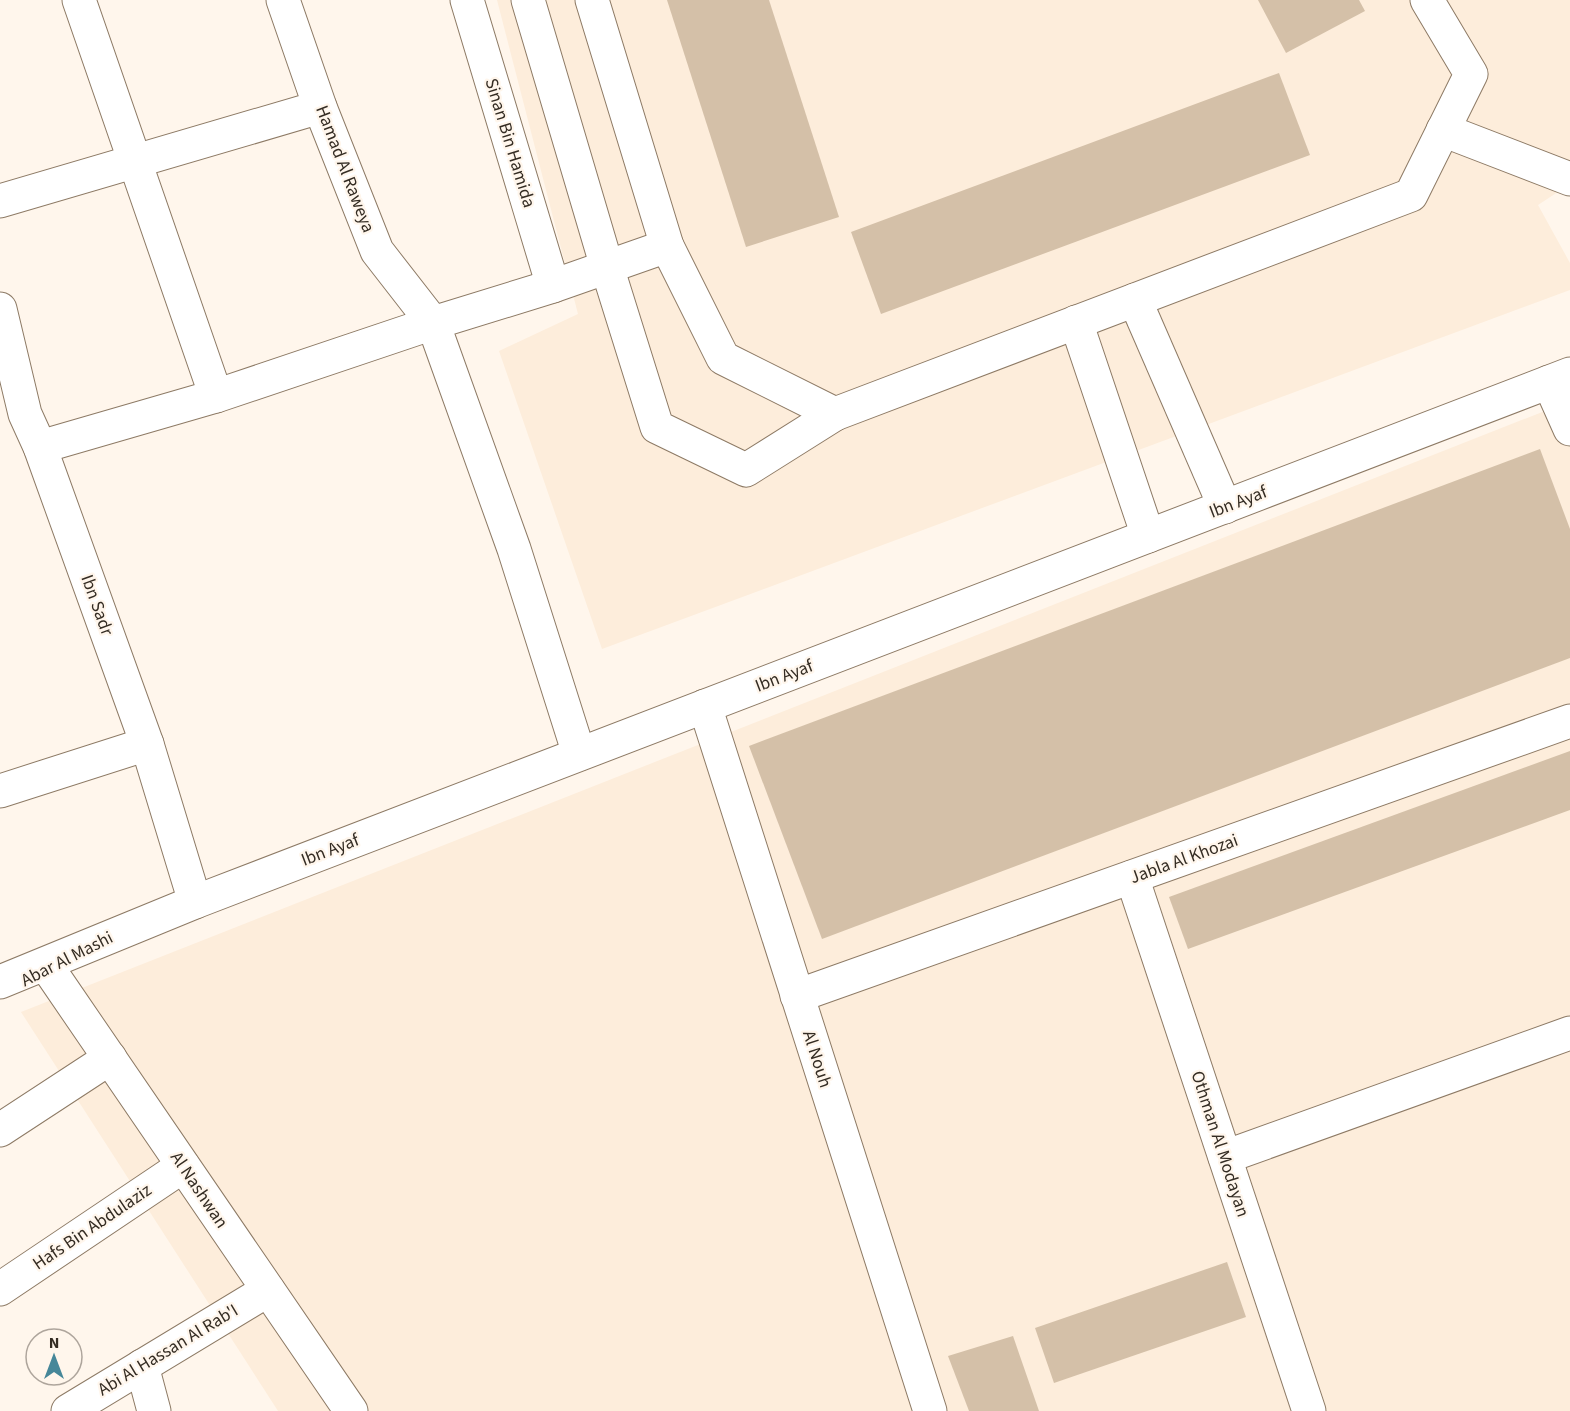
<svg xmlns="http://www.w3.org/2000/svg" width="1570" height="1411" font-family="'Source Sans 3',sans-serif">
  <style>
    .built { fill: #fdeddb }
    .building { fill: #d4c0a8 }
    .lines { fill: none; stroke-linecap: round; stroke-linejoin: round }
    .minor-casing { stroke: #8d7a65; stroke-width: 35 }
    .minor { stroke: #fff; stroke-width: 33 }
    .labels { text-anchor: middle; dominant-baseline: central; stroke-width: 4.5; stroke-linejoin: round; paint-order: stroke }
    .street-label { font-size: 18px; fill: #342c23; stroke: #fff6ec }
  </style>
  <rect width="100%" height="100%" fill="#fff6ec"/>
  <g class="built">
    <polygon points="497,0 1570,0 1570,184 1538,205 1570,263 1570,290 602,649 499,351 578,314"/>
    <polygon points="1570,401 1570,1411 278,1411 21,1012"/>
  </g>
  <g class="building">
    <polygon points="667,0 769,0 839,217 746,247"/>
    <polygon points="1258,0 1359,0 1365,11 1286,53"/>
    <polygon points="1279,73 1310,155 881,314 851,232"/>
    <polygon points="1540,449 1570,529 1570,658 822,939 749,746"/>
    <polygon points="1570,751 1570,810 1188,949 1169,897"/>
    <polygon points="1227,1262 1246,1317 1054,1383 1035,1328"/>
    <polygon points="1013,1336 1039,1411 969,1411 948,1356"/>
  </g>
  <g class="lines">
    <defs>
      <g id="minor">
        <polyline points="79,0 216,396"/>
        <polyline points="467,0 553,286"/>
        <polyline points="528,0 607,267 657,427 746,470 835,414"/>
        <polyline points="592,0 667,246 723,358 835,414 1411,195 1471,74 1427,0"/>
        <polyline points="1443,130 1570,179"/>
        <polyline points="0,201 320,107"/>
        <polyline points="1135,300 1225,507"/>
        <polyline points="0,309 25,414 40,447 147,744 195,902"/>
        <polyline points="1076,322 1148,536"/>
        <polyline points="1549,382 1570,429"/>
        <polyline points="40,447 216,396 433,323 377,251 320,107 283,0"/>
        <polyline points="705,706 930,1411"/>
        <polyline points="579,754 514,549 433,323 553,286 667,246"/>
        <polyline points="0,791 147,744"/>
        <polyline points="1132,877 1309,1411"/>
        <polyline points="48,968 351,1411"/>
        <polyline points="0,982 195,902 1570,374"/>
        <polyline points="797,996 1570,721"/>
        <polyline points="0,1130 110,1058"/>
        <polyline points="1225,1157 1570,1033"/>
        <polyline points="0,1289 183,1166"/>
        <polyline points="142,1366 154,1411"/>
        <polyline points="68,1411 268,1290"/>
      </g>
    </defs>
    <use href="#minor" class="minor-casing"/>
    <use href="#minor" class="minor"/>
  </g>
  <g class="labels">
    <g class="street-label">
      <text transform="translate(510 143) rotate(73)">Sinan Bin Hamida</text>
      <text transform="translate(345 169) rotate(69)">Hamad Al Raweya</text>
      <text transform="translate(1238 502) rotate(-21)">Ibn Ayaf</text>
      <text transform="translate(97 605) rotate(70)">Ibn Sadr</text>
      <text transform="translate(784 676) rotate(-21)">Ibn Ayaf</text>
      <text transform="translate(330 850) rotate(-21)">Ibn Ayaf</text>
      <text transform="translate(1184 859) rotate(-20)">Jabla Al Khozai</text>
      <text transform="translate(67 959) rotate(-27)">Abar Al Mashi</text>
      <text transform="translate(817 1059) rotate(72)">Al Nouh</text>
      <text transform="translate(1220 1144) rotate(72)">Othman Al Modayan</text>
      <text transform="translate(199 1190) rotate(56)">Al Nashwan</text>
      <text transform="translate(92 1227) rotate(-34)">Hafs Bin Abdulaziz</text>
      <text transform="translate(168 1350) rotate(-31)">Abi Al Hassan Al Rab'I</text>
    </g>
  </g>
  <g transform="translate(54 1357)"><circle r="28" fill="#fff6ec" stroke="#aea59c" stroke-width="1.5"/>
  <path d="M0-4.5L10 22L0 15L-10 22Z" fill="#468799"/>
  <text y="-9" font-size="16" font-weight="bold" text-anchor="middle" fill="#342c23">N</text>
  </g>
</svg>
